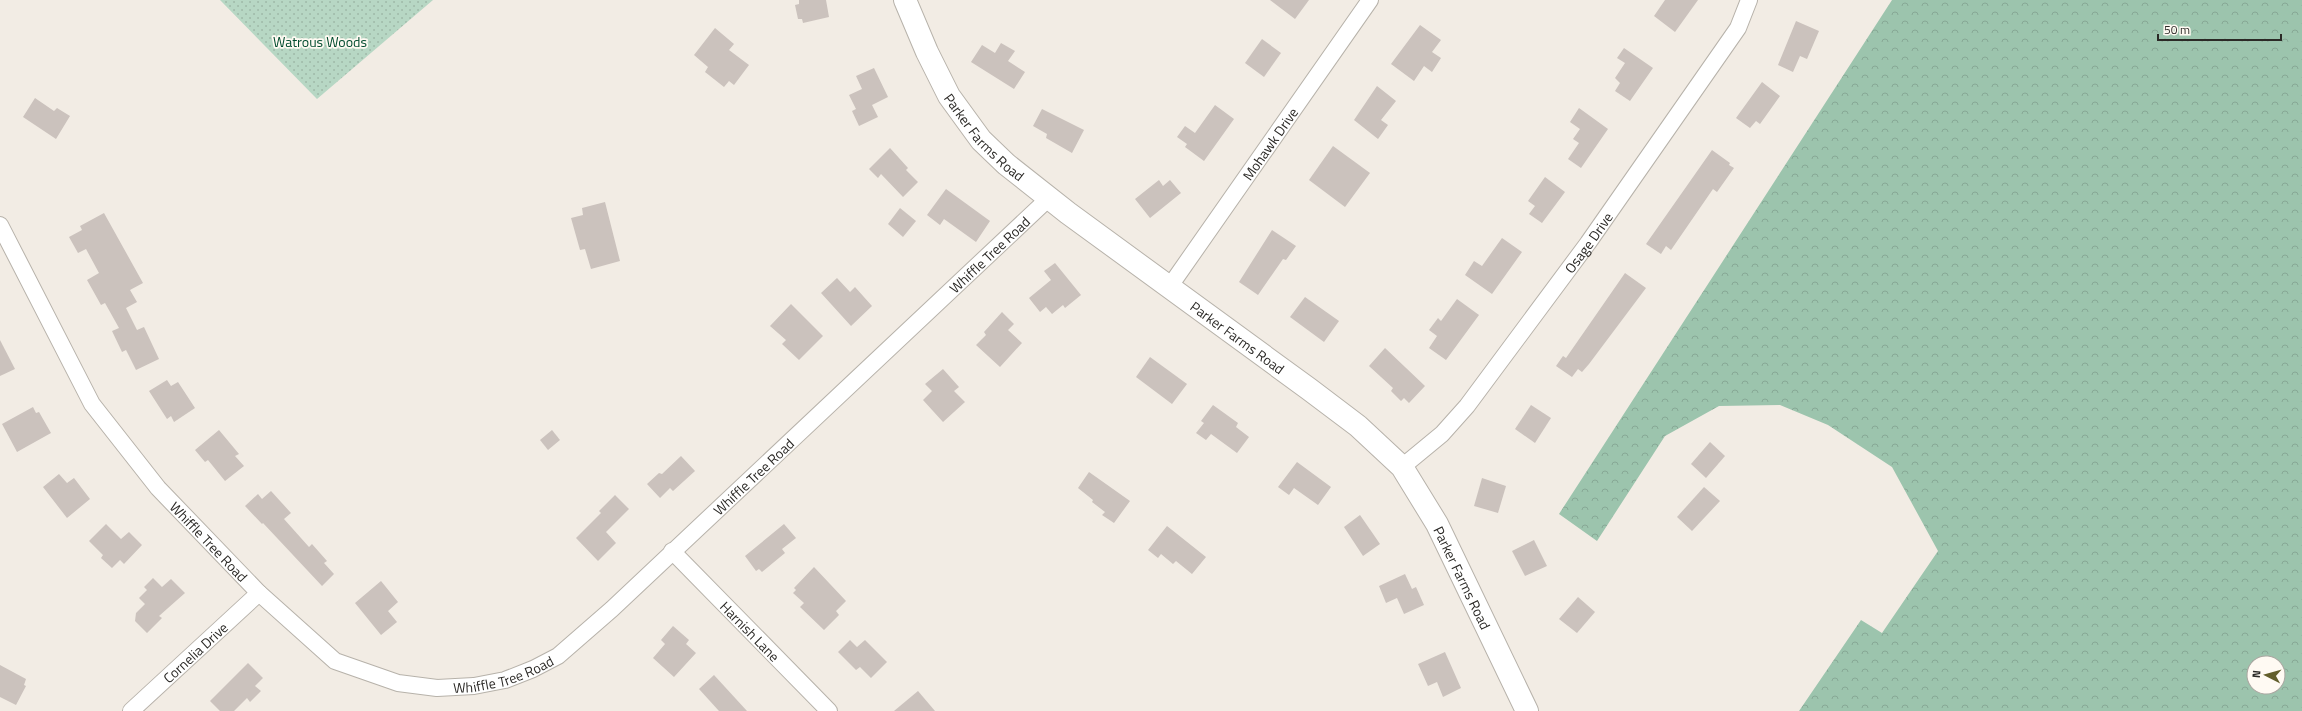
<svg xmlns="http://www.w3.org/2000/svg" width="2302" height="711" font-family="'Titillium Web',sans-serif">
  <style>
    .grass { fill: url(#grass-dots) }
    .forest { fill: url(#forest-crowns); fill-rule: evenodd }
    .building { fill: #cbc2bd }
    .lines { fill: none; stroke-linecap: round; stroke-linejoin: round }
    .street-casing { stroke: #b7b2aa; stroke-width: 18 }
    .secondary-casing { stroke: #b7b2aa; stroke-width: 24 }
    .street { stroke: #fff; stroke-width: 16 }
    .secondary { stroke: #fff; stroke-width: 22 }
    .labels { text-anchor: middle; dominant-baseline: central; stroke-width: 3.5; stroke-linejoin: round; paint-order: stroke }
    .park-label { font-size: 14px; fill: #004b2e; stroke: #fffaf3 }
    .street-label { font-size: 14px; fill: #2b2926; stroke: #fffaf3 }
  </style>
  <defs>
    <pattern id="grass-dots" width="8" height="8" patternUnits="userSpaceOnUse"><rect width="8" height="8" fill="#b7d7c4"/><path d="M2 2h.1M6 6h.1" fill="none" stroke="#9eb9a8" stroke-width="1.8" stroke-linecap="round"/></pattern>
    <pattern id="forest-crowns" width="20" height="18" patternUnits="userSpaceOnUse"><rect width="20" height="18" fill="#9cc4ad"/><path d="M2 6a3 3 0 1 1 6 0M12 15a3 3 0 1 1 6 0" fill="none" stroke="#87a895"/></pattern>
  </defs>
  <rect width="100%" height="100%" fill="#f2ece4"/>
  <polygon class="grass" points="220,0 433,0 317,99"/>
  <path class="forest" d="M 1892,0 L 2302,0 L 2302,711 L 1799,711 L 1861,620 L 1882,633 L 1938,551 L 1892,467 L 1828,425 L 1780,405 L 1719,406 L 1665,436 L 1597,541 L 1559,514 ZM 2254,663 L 2278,663 L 2278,687 L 2254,687 Z"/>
  <g class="building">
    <polygon points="799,0 826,0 829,17 803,23 802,19 798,19 795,5 799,4"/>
    <polygon points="1270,0 1309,0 1295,19"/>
    <polygon points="1665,0 1698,0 1675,32 1654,16"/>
    <polygon points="1796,21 1819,31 1807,59 1800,56 1793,72 1778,65"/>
    <polygon points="1420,25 1441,40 1432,52 1441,58 1432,72 1424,66 1414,81 1391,64"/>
    <polygon points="715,28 734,44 729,50 749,65 734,85 729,81 724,87 705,72 708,67 694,55"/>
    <polygon points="1262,39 1281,53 1264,77 1245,63"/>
    <polygon points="1001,43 1015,51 1008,61 1025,72 1014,89 971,62 982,45 995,53"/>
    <polygon points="1624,48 1653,68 1630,101 1615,91 1620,83 1615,78 1625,63 1617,58"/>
    <polygon points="874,68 888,97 872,105 878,117 859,126 852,111 856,109 849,95 862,89 856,76"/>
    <polygon points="1762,82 1780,96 1760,124 1756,121 1750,128 1736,118"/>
    <polygon points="1377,86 1396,101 1381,120 1388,125 1378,139 1354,120"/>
    <polygon points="35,98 54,111 57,108 70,116 56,139 23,117"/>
    <polygon points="1215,105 1234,119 1204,161 1185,147 1187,144 1177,137 1185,126 1195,133"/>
    <polygon points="1579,108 1608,129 1581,168 1568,159 1579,143 1573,139 1580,129 1570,122"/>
    <polygon points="1042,109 1084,130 1072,153 1046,138 1047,134 1033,126"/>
    <polygon points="1333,146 1370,173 1345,207 1309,180"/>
    <polygon points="890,148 908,168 906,170 918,182 903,197 881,174 878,178 869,169"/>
    <polygon points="1712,150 1730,163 1729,165 1734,168 1717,192 1713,189 1671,250 1666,246 1661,254 1646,244"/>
    <polygon points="1545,177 1565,192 1542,223 1529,214 1535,206 1528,201"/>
    <polygon points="1159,180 1163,186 1170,180 1181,193 1150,218 1135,199"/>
    <polygon points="946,189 990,221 976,242 944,219 940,225 927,215"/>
    <polygon points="605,202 620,261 591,269 585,249 580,250 571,218 583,215 582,208"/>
    <polygon points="900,208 916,221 903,237 888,224"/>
    <polygon points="104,213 143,283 130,290 137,302 126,308 137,330 144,327 159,359 136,370 126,350 122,352 112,331 119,328 105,303 101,305 87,280 99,273 86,249 78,253 69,237 82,230 80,226"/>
    <polygon points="1272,230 1296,246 1286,260 1283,259 1258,295 1239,282"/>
    <polygon points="1502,238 1522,252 1492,294 1465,275 1474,261 1482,266"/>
    <polygon points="1055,263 1081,295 1065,308 1063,305 1052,314 1046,307 1040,312 1029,298 1051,280 1044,271"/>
    <polygon points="1625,273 1646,288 1589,364 1582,372 1578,369 1572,377 1556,366 1563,356 1566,358"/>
    <polygon points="837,278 850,292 855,287 872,306 851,326 821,293"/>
    <polygon points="1305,297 1339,321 1324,342 1290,317"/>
    <polygon points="1457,299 1479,315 1446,360 1429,348 1437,336 1429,330 1438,318 1441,321"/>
    <polygon points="791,304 823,336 799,360 782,344 786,340 770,326"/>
    <polygon points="1002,312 1014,324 1008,330 1022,343 1000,367 976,345 986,335 984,332"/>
    <polygon points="0,340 15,369 0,376"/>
    <polygon points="1385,348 1425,386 1409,403 1404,398 1401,401 1391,391 1393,388 1369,366"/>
    <polygon points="1150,357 1187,384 1172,404 1136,377"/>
    <polygon points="943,369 959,387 954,391 965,402 943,422 923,400 932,391 925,384"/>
    <polygon points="167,380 171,386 178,382 195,408 174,422 171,416 167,419 149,391"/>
    <polygon points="1213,405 1238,423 1236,427 1249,437 1237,453 1211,434 1206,440 1196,433 1204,423 1201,421"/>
    <polygon points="1531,405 1551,418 1535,443 1515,429"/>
    <polygon points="33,407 36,413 39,412 51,433 17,452 2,424"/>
    <polygon points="219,430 239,454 235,456 244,466 225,481 208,460 205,462 195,450"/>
    <polygon points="552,430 560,440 548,450 540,440"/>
    <polygon points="1710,442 1725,456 1706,478 1691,464"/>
    <polygon points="681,456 695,471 673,491 670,488 660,498 647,484 659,473 662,474"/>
    <polygon points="1297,462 1331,487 1318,505 1294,488 1289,495 1278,487"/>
    <polygon points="1089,472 1130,501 1114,523 1102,515 1105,512 1092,502 1093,500 1078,488"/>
    <polygon points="59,474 67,483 74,478 90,499 67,518 43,487"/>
    <polygon points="1482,478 1506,486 1498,513 1474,506"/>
    <polygon points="1704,487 1720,501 1692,531 1677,517"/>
    <polygon points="271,491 291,513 284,519 309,547 312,544 327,561 324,563 334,574 322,586 263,523 262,524 245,506 258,494 262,499"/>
    <polygon points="615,495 629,509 606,532 616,543 598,561 576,538 601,513 599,511"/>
    <polygon points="1360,515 1380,544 1363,556 1344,527"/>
    <polygon points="106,524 121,539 129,532 142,545 124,564 120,560 112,568 101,558 103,555 89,541"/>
    <polygon points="784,524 796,538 782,549 785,553 762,572 759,569 756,571 745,556"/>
    <polygon points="1167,526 1206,557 1192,574 1176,561 1173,564 1161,554 1158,558 1148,550"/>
    <polygon points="1534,540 1547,566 1525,576 1512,551"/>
    <polygon points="814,567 846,601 836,611 839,615 824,630 800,607 804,603 793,593 796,590 794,588"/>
    <polygon points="1405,574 1412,589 1416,587 1424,605 1404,614 1397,598 1386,603 1379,586"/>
    <polygon points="153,578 162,587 171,579 185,593 159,616 162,618 147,633 135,621 136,613 145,604 139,598 147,590 144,587"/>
    <polygon points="381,581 398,602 388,611 397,622 381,635 355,603"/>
    <polygon points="1578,597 1595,612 1577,633 1559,619"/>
    <polygon points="673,626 689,640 686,644 696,653 674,677 653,658 665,644 661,640"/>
    <polygon points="850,640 857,647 865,640 887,662 871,678 860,667 856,670 838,652"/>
    <polygon points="1445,652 1461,688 1443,697 1437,682 1428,686 1418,664"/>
    <polygon points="248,663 263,678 255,686 261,691 250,702 247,698 234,711 220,711 210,701"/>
    <polygon points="0,665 26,679 24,685 26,686 16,705 0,697"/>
    <polygon points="714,675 747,711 719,711 699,689"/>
    <polygon points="918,691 935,711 894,711"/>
  </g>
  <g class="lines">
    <defs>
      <g id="street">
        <path id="s1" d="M 0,225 L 92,404 L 158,488 L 259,593 L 335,661 L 398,683 L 437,688 L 474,686 L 505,680 L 533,669 L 558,656 L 612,609 L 1049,198"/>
        <path id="s2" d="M 1170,286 L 1370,0"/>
        <path id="s3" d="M 1402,467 L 1442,434 L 1467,406 L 1588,243 L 1738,28 L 1749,0"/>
        <path id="s4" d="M 672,551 L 829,711"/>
        <path id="s5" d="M 131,711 L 259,593"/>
      </g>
      <g id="secondary">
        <path id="s6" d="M 905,0 L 927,52 L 949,96 L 981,140 L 1006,164 L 1068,213 L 1309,389 L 1358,426 L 1402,467 L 1437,524 L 1527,711"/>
      </g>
    </defs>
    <use href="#street" class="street-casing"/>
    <use href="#secondary" class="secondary-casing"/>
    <use href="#street" class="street"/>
    <use href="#secondary" class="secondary"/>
  </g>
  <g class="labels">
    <g class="park-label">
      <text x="320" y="41">Watrous Woods</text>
    </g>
    <g class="street-label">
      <text stroke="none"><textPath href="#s6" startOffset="160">Parker Farms Road</textPath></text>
      <text stroke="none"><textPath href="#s2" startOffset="174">Mohawk Drive</textPath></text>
      <text stroke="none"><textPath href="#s3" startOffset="293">Osage Drive</textPath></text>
      <text stroke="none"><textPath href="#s1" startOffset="1378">Whiffle Tree Road</textPath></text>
      <text stroke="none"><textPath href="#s6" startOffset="484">Parker Farms Road</textPath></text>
      <text stroke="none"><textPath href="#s1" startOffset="1054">Whiffle Tree Road</textPath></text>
      <text stroke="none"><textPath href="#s1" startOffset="382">Whiffle Tree Road</textPath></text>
      <text stroke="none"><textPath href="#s6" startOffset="820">Parker Farms Road</textPath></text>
      <text stroke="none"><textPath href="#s4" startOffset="112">Harnish Lane</textPath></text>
      <text stroke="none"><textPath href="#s5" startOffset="87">Cornelia Drive</textPath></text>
      <text stroke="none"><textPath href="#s1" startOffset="730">Whiffle Tree Road</textPath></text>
    </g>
  </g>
  <g transform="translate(2266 675) rotate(276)"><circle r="19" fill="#fffaf3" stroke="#aaa6a1"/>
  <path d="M0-3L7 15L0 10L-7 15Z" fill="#635e2b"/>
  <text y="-6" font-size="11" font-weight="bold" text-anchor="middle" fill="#2b2926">N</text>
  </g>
  <path d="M2158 34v6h123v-6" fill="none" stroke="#2b2926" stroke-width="2"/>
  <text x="2164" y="34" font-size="12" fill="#2b2926" stroke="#fffaf3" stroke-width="3" paint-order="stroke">50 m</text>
</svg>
